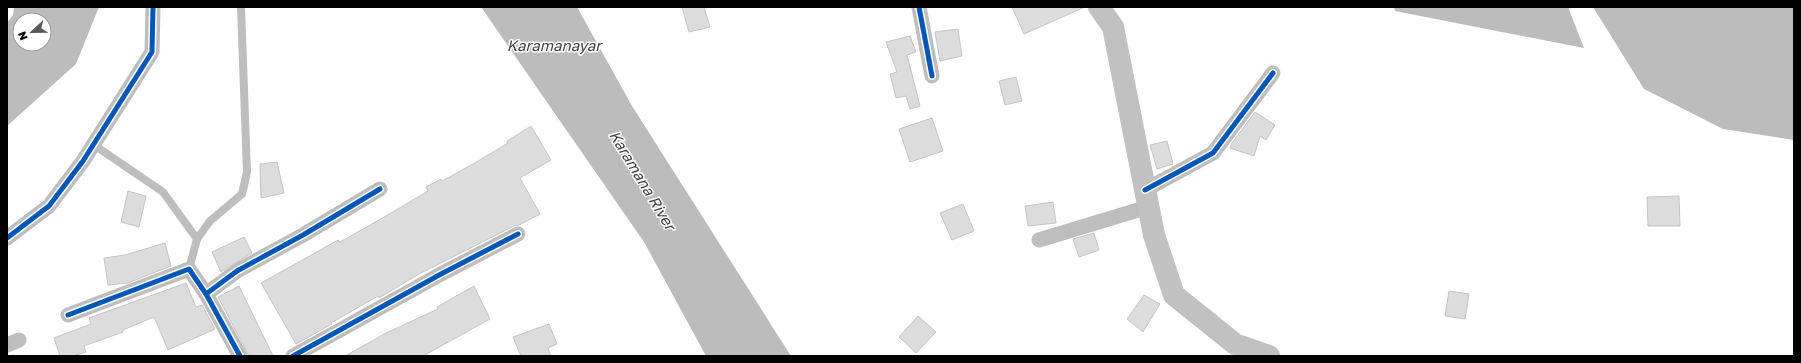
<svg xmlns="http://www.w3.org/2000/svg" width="1801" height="363" font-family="'Golos Text',sans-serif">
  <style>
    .water { fill: #bcbcbc; fill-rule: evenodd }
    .building { fill: #dcdcdc; stroke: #c5c5c5 }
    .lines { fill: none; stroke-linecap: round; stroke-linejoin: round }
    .lane { stroke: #bebebe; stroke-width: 8 }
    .street { stroke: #bebebe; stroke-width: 15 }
    .secondary { stroke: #c1c1c1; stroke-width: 22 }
    .cycleway-casing { stroke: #fff; stroke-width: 8 }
    .cycleway { stroke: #0057b8; stroke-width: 5 }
    .labels { text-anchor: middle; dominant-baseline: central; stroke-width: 3; stroke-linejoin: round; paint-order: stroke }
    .water-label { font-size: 15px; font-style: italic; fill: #404040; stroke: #fff }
  </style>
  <rect width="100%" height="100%" fill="#fff"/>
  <g class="water">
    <path d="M 14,7 L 99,7 L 76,64 L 7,126 L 7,23 L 13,15 ZM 20,20 L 44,20 L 44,44 L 20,44 Z"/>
    <polygon points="481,7 577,7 632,106 791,356 706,356 644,242"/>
    <polygon points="1394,7 1568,7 1584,48 1395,11"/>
    <polygon points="1593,7 1794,7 1794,140 1723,129 1644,89"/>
  </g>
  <g class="building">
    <polygon points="682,7 704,7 710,27 689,32"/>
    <polygon points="1012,7 1085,7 1024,34"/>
    <polygon points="958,29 962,56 940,61 935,32"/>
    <polygon points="910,36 916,52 907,55 920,106 910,109 906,96 896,98 890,74 897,72 886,42"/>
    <polygon points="1016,77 1022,101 1005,105 999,81"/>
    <polygon points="1255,112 1275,125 1266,140 1260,136 1254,156 1230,148 1232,143"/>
    <polygon points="932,118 943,151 910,162 899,129"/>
    <polygon points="531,126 551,160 520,178 540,214 519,225 514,226 419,274 379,298 378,296 331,323 332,324 296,344 261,283 338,240 340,242 386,216 428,191 426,187 441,179 442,181 473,164 508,143 507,141"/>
    <polygon points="1167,141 1173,164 1157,169 1150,145"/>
    <polygon points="277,162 284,193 261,198 260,164"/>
    <polygon points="128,191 146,196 139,227 121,222"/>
    <polygon points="1679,196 1680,226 1648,226 1647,197"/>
    <polygon points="1053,202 1056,223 1028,226 1025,206"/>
    <polygon points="963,204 974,231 952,240 940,213"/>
    <polygon points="1094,233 1099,250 1079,257 1073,239"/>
    <polygon points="244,237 252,253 221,272 212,252"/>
    <polygon points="165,243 171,266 128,283 108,285 104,258 125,255"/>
    <polygon points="186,283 196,307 202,305 215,329 168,350 154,317 123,330 123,332 84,346 86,352 73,356 60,356 54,338 91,324 89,318"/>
    <polygon points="239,286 273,356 249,356 218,297"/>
    <polygon points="474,286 490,319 423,356 345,356 388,332 438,309 437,307"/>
    <polygon points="1449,291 1469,294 1465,319 1445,316"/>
    <polygon points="1144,295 1160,304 1143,332 1127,319"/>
    <polygon points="918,316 936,332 916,353 899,337"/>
    <polygon points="549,324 557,344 548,348 551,356 521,356 513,337"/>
  </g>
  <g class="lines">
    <g class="lane">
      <polyline points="94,145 163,192 197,239"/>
      <polyline points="189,269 197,239 210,221 242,194 247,172 241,7"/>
    </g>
    <g class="street">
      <polyline points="919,7 932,76"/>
      <polyline points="1145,190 1213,153 1273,73"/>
      <polyline points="7,238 49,206 83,161 152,52 153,7"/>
      <polyline points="1039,240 1148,207"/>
      <polyline points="206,294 237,271 303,235 380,189"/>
      <polyline points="68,315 189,269 206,294 240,356"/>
      <polyline points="7,345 19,340"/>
      <polyline points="293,356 441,274 518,234"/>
    </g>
    <polyline class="secondary" points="1099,7 1113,27 1154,235 1174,295 1235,344 1269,356"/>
    <defs>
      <g id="cycleway">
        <polyline points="919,7 932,76"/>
        <polyline points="1145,190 1213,153 1273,73"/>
        <polyline points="7,238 49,206 83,161 152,52 153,7"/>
        <polyline points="206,294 237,271 303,235 380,189"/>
        <polyline points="68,315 189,269 206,294 240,356"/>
        <polyline points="293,356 441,274 518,234"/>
      </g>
    </defs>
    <use href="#cycleway" class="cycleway-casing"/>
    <use href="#cycleway" class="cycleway"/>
  </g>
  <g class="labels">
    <g class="water-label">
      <text x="554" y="45">Karamanayar</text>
      <text transform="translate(643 180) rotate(59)">Karamana River</text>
    </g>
  </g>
  <rect width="1801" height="363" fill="none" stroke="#000000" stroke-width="16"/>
  <g transform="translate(32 32) rotate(248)"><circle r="19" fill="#ffffff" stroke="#999999"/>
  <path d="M0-3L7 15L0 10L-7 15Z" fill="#595959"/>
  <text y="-6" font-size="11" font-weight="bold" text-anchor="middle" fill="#000000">N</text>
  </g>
</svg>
